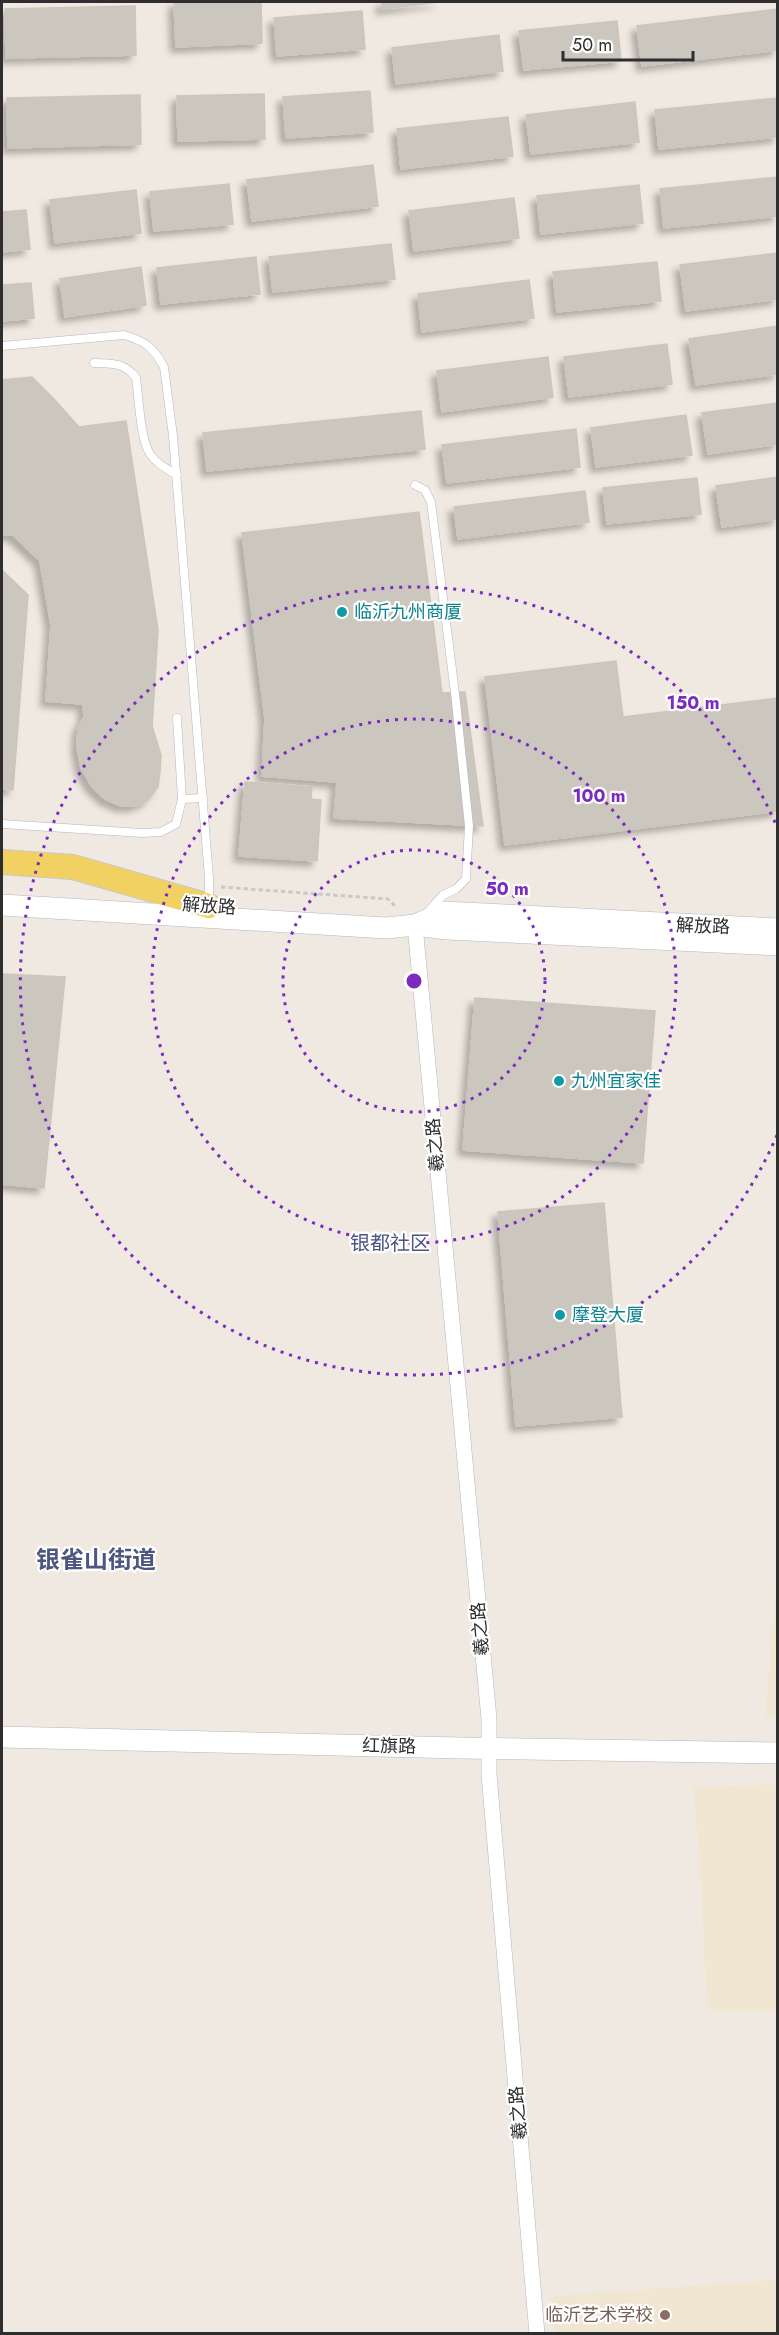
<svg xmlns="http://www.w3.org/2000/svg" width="779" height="2335" font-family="Jost,'Noto Sans SC',sans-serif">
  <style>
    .education { fill: #f0e6d1 }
    .building { fill: #cbc7bf; stroke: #cbc5ba; stroke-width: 1.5; filter: url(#shadow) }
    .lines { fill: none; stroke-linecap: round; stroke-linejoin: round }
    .lane-casing { stroke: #b4b7c1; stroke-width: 9 }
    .street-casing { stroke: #b4b7c1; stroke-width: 16 }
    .secondary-casing { stroke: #b4b7c1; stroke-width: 22 }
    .primary-casing { stroke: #c9c9c9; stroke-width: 26 }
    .path { stroke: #c9c9c9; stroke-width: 3; stroke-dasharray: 4.5 3; stroke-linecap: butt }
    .lane { stroke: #fff; stroke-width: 8 }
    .street { stroke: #fff; stroke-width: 15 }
    .secondary { stroke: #fff; stroke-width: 21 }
    .primary { stroke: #f2d163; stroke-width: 24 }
    .ring { fill: none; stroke: #7b2cbf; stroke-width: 3; stroke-dasharray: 3 6 }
    .culture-dot { fill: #0f9aa8; stroke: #fff; stroke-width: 2 }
    .education-dot { fill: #8d6e63; stroke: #fff; stroke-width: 2 }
    .labels { text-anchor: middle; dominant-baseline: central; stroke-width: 4.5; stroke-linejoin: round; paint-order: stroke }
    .culture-label { font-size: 18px; fill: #0d838f; stroke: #fff; text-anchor: start }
    .street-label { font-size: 18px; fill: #2e2e2e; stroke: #fff }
    .education-label { font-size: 18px; fill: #785e54; stroke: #fff; text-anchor: end }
    .neighbourhood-label { font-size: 20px; fill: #4d5680; stroke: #fff }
    .district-label { font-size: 24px; font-weight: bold; fill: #4d5680; stroke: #fff }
    .centre { fill: #7b2cbf; stroke: #fff; stroke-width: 3 }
    .ring-label { font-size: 18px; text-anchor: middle; font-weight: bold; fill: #7b2cbf; stroke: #fff; stroke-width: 4.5; stroke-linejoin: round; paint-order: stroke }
  </style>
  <defs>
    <filter id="shadow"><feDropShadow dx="-5.5" dy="5.5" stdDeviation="3" flood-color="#0004"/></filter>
  </defs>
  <rect width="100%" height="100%" fill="#efe9e1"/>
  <g class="education">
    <polygon points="777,1577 777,1719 765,1718"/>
    <polygon points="777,1785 777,2011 710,2011 706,1987 700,1862 693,1787"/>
    <polygon points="777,2280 777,2333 555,2333 552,2296"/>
  </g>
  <g class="building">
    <polygon points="174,2 261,2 262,43 176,47"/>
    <polygon points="381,2 439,2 382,9"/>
    <polygon points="135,6 136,55 6,58 5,9"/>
    <polygon points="778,9 778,50 642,66 637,26"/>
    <polygon points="362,11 365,49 277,56 274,18"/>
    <polygon points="617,21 621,61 524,70 519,31"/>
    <polygon points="499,35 503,71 396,84 392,48"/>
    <polygon points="370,91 373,132 286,138 283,97"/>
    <polygon points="264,94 265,139 178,141 177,96"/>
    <polygon points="140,95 141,144 8,148 7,98"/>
    <polygon points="778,98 778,137 659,149 655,110"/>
    <polygon points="635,102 639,142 531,154 526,115"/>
    <polygon points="508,117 513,156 401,169 397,129"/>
    <polygon points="373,165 378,206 252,221 247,180"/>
    <polygon points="778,177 778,216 664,228 660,189"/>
    <polygon points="229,184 233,224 154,231 150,192"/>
    <polygon points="639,185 643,223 541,234 537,196"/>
    <polygon points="136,190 141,233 55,243 50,200"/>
    <polygon points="514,198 519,238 414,251 409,211"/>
    <polygon points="26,210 30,249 2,252 2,212"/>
    <polygon points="391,244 395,279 273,292 269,257"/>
    <polygon points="778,253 778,299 686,311 680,265"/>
    <polygon points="256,257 260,294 161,304 157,268"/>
    <polygon points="657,262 661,301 557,312 553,272"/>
    <polygon points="141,267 146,305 65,317 60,279"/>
    <polygon points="529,280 534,318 422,332 418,294"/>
    <polygon points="31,283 34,318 2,321 2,285"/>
    <polygon points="778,326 778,374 696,385 689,339"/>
    <polygon points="667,344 672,384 569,397 564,357"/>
    <polygon points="548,357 553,397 442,412 437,371"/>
    <polygon points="32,377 54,399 79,427 126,421 158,630 152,726 161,755 160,771 158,787 147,801 135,806 121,806 105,799 92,787 81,768 77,747 78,729 84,717 83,704 46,701 51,625 40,561 13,535 2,535 2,380"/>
    <polygon points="778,403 778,444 708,454 702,413"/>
    <polygon points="421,411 425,449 207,471 203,433"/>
    <polygon points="686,415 692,455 596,467 591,428"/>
    <polygon points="576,429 580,467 447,483 442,445"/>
    <polygon points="778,477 778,519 722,527 716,486"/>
    <polygon points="697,478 701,514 607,524 603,488"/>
    <polygon points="585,491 589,522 458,539 454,507"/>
    <polygon points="419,512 442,693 465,692 483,826 334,818 337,782 262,776 265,719 242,533"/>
    <polygon points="2,570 28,595 13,790 2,789"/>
    <polygon points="616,661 623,717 778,698 778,811 505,845 485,677"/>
    <polygon points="245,782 312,787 311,799 321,800 317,861 239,856"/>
    <polygon points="2,974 65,977 44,1188 2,1184"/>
    <polygon points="475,998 655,1011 643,1163 463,1150"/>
    <polygon points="604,1203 622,1417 516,1426 498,1212"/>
  </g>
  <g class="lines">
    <defs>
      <g id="lane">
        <path d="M 2,346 L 124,335 C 145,341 153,347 164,367 L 173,436 L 209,878 L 209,904"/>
        <path d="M 94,363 C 111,363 126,363 136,378 C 139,398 140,438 150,454 C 157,464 167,469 177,475"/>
        <polyline points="415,485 425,490 431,502 455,693 469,826 466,879 456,889 443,895 428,912"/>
        <polyline points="177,718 182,799"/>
        <polyline points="2,824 142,833 161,832 176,824 182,799 203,798"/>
      </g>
      <polyline id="street" points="415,925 489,1719 489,1774 537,2334"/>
      <g id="secondary">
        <polyline points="2,905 386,928 415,925 444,912 778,929"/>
        <polyline points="416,925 447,929 778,945"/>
        <polyline points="2,1737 460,1748 778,1753"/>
      </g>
      <polyline id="primary" points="2,862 73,867 209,906"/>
    </defs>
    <use href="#lane" class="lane-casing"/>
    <use href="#street" class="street-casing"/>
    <use href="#secondary" class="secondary-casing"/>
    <use href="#primary" class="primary-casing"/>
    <polyline class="path" points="221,887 388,899 397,908"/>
    <use href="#lane" class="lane"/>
    <use href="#street" class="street"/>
    <use href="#secondary" class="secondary"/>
    <use href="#primary" class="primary"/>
  </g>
  <g class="ring">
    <circle cx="414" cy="981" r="131"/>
    <circle cx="414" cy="981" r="262"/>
    <path d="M777 1135A394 394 0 1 1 777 827"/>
  </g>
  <g class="culture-dot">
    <circle cx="342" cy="612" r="6"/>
    <circle cx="559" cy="1081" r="6"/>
    <circle cx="560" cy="1315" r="6"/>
  </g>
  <circle class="education-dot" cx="665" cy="2315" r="6"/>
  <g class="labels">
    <g class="culture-label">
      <text x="354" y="612">临沂九州商厦</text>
      <text x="571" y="1081">九州宜家佳</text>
      <text x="572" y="1315">摩登大厦</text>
    </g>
    <g class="street-label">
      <text transform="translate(209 906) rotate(4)">解放路</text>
      <text transform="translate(703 926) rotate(2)">解放路</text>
      <text transform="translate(435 1145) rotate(-95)">羲之路</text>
      <text transform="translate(480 1629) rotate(-95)">羲之路</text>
      <text transform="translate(389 1746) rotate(1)">红旗路</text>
      <text transform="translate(518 2113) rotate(-95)">羲之路</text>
    </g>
    <g class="education-label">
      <text x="653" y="2315">临沂艺术学校</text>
    </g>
    <g class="neighbourhood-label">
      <text x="390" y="1243">银都社区</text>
    </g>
    <g class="district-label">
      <text x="96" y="1559">银雀山街道</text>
    </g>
  </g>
  <circle cx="414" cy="981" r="9" class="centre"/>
  <g class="ring-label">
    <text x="693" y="709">150 m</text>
    <text x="599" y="802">100 m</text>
    <text x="507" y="895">50 m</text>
  </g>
  <rect width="779" height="2335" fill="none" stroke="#2e2e2e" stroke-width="6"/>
  <path d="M563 51v9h130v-9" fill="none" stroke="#2e2e2e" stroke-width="3"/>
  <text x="572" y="51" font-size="18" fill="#2e2e2e" stroke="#ffffff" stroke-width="4.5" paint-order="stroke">50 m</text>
</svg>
